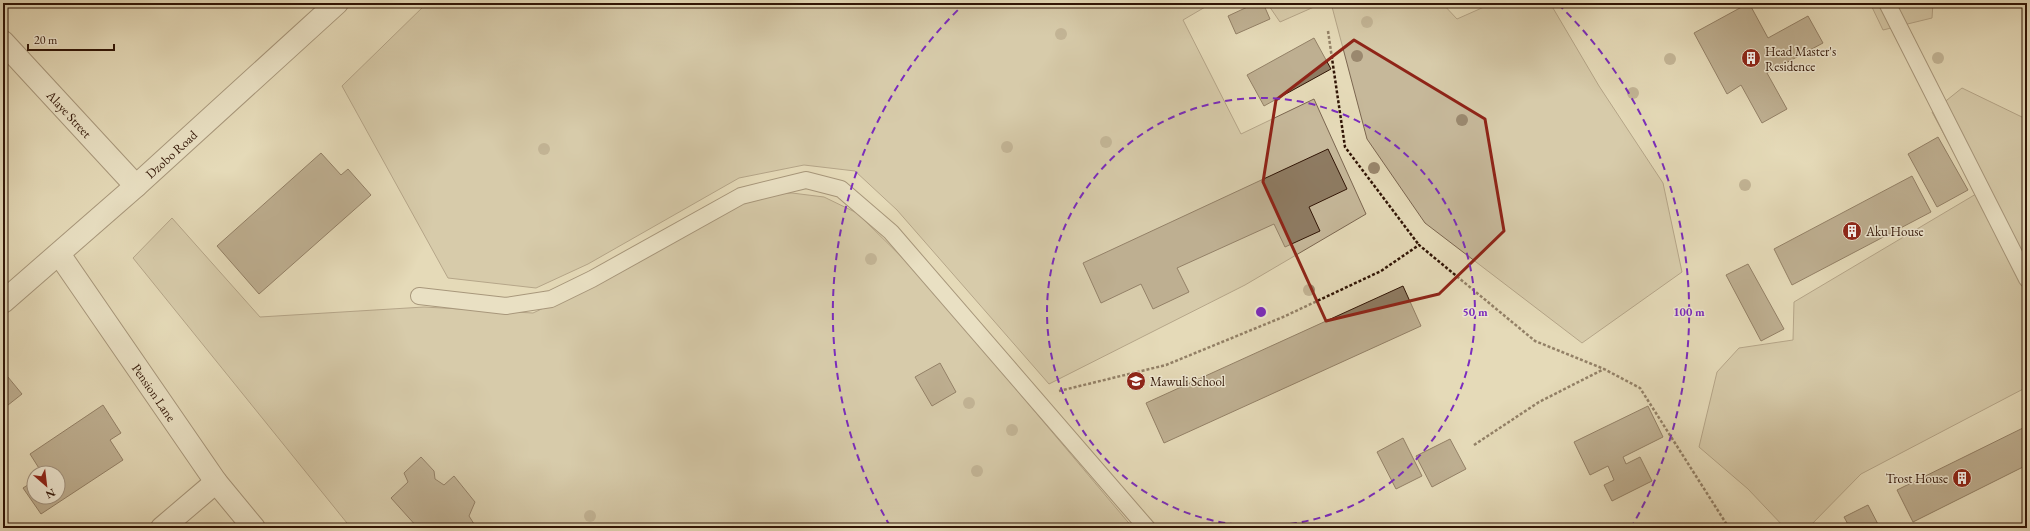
<svg xmlns="http://www.w3.org/2000/svg" width="2030" height="531" font-family="'EB Garamond',serif">
  <style>
    .green { fill: #c6b89a; stroke: #7b6650 }
    .building { fill: #8e7b62; stroke: #301405 }
    .lines { fill: none; stroke-linecap: round; stroke-linejoin: round }
    .service-casing { stroke: #5d4632; stroke-width: 18 }
    .minor-casing { stroke: #5d4632; stroke-width: 24 }
    .path { stroke: #301405; stroke-width: 2.5; stroke-dasharray: 3 2; stroke-linecap: butt }
    .service { stroke: #eee7d1; stroke-width: 16 }
    .minor { stroke: #eee7d1; stroke-width: 22 }
    .tree { fill: #9a886e }
    .marked { fill: none; stroke: #8f2418; stroke-width: 3; stroke-linejoin: round }
    .ring { fill: none; stroke: #7b2cbf; stroke-width: 2; stroke-dasharray: 7 5 }
    .labels { text-anchor: middle; dominant-baseline: central; stroke-width: 3; stroke-linejoin: round; paint-order: stroke }
    .poi-label { font-size: 13px; fill: #301405; stroke: #eee7d1; text-anchor: start }
    .street-label { font-size: 13px; fill: #301405; stroke: #eee7d1 }
    .centre { fill: #7b2cbf; stroke: #eee7d1; stroke-width: 2 }
    .ring-label { font-size: 12px; text-anchor: middle; font-weight: bold; fill: #7b2cbf; stroke: #eee7d1; stroke-width: 3; stroke-linejoin: round; paint-order: stroke }
  </style>
  <rect width="100%" height="100%" fill="#e5dab8"/>
  <filter id="stains"><feTurbulence type="fractalNoise" baseFrequency=".005" numOctaves="4"/><feColorMatrix values="0 0 0 0 .2 0 0 0 0 .09 0 0 0 0 .02 0 0 0 .5 -.17"/></filter>
  <radialGradient id="worn" r=".72"><stop offset=".6" stop-color="#630" stop-opacity="0"/><stop offset="1" stop-color="#630" stop-opacity=".3"/></radialGradient>
  <g class="green">
    <polygon points="427,3 1212,3 1183,20 1241,134 1314,99 1366,214 1245,285 1049,384 897,210 855,171 804,165 739,178 588,264 536,288 448,278 342,86"/>
    <polygon points="1267,3 1323,3 1280,22"/>
    <polygon points="1331,3 1442,3 1457,19 1493,3 1550,3 1599,86 1663,183 1682,272 1582,343 1425,223 1367,139"/>
    <polygon points="1870,3 1933,3 1932,18 1883,30"/>
    <polygon points="1962,88 2024,118 2027,124 2027,387 1861,474 1808,528 1785,528 1748,489 1699,447 1717,372 1739,348 1793,340 1794,302 1976,194 1932,112"/>
    <polygon points="792,193 824,197 857,213 919,274 1133,528 351,528 133,258 172,218 260,317 424,307 533,313 623,271 744,203 773,194"/>
  </g>
  <g class="building">
    <polygon points="1256,3 1263,3 1270,19 1236,34 1228,16"/>
    <polygon points="1749,3 1768,38 1808,16 1823,43 1767,73 1787,109 1762,123 1741,85 1727,94 1694,33"/>
    <polygon points="1314,38 1331,69 1264,106 1247,75"/>
    <polygon points="1938,137 1968,190 1937,207 1908,154"/>
    <polygon points="1328,149 1347,189 1309,207 1320,231 1285,247 1274,224 1177,268 1189,292 1153,309 1141,284 1101,303 1083,263"/>
    <polygon points="321,153 341,175 348,169 371,195 259,294 217,246"/>
    <polygon points="1912,176 1931,212 1792,285 1774,249"/>
    <polygon points="1748,264 1784,329 1761,341 1726,275"/>
    <polygon points="1403,286 1421,326 1164,443 1146,403"/>
    <polygon points="940,363 956,392 932,406 915,377"/>
    <polygon points="3,371 22,394 3,409"/>
    <polygon points="103,405 121,433 110,440 123,460 41,514 23,488 34,481 34,497 58,497 58,473 42,473 30,454"/>
    <polygon points="1648,406 1663,437 1623,457 1626,464 1640,457 1652,481 1612,501 1604,485 1614,480 1608,466 1590,475 1574,442"/>
    <polygon points="2027,426 2027,465 1913,522 1897,490"/>
    <polygon points="1403,438 1422,476 1396,489 1377,452"/>
    <polygon points="1450,439 1466,469 1432,487 1416,456"/>
    <polygon points="421,457 434,471 435,479 444,485 454,476 475,502 469,516 476,527 479,524 482,528 418,528 391,498 408,482 404,473"/>
    <polygon points="1868,505 1880,528 1850,528 1844,517"/>
  </g>
  <g class="lines">
    <defs>
      <g id="service">
        <polyline points="1887,3 2027,279"/>
        <polyline points="419,296 506,306 551,299 592,279 741,196 806,180 841,189 891,232 1147,528"/>
      </g>
      <g id="minor">
        <path id="s1" d="M 3,42 L 136,186"/>
        <path id="s2" d="M 59,254 L 216,482 L 254,528"/>
        <path id="s3" d="M 3,302 L 136,186 L 337,3"/>
        <polyline points="162,528 216,482"/>
      </g>
    </defs>
    <use href="#service" class="service-casing"/>
    <use href="#minor" class="minor-casing"/>
    <g class="path">
      <polyline points="1328,31 1345,147 1419,245"/>
      <polyline points="1059,391 1166,365 1283,317 1381,271 1419,245 1535,341 1604,369 1640,388 1729,528"/>
      <polyline points="1474,445 1539,402 1604,369"/>
    </g>
    <use href="#service" class="service"/>
    <use href="#minor" class="minor"/>
  </g>
  <g class="tree">
    <circle cx="1367" cy="22" r="6"/>
    <circle cx="1061" cy="34" r="6"/>
    <circle cx="1357" cy="56" r="6"/>
    <circle cx="1938" cy="58" r="6"/>
    <circle cx="1670" cy="59" r="6"/>
    <circle cx="1633" cy="93" r="6"/>
    <circle cx="1462" cy="120" r="6"/>
    <circle cx="1106" cy="142" r="6"/>
    <circle cx="1007" cy="147" r="6"/>
    <circle cx="544" cy="149" r="6"/>
    <circle cx="1374" cy="168" r="6"/>
    <circle cx="1745" cy="185" r="6"/>
    <circle cx="871" cy="259" r="6"/>
    <circle cx="1309" cy="290" r="6"/>
    <circle cx="969" cy="403" r="6"/>
    <circle cx="1012" cy="430" r="6"/>
    <circle cx="977" cy="471" r="6"/>
    <circle cx="590" cy="516" r="6"/>
  </g>
  <path d="M0 0H2030V531H0ZM 1354,40 L 1485,119 L 1504,231 L 1439,294 L 1326,321 L 1263,182 L 1276,100 Z" fill="#e5dab8" fill-opacity=".55" fill-rule="evenodd"/>
  <path class="marked" d="M 1354,40 L 1485,119 L 1504,231 L 1439,294 L 1326,321 L 1263,182 L 1276,100 Z"/>
  <g class="ring">
    <circle cx="1261" cy="312" r="214"/>
    <path d="M890 526A428 428 0 0 1 964 4M1558 4A428 428 0 0 1 1632 526"/>
  </g>
  <defs>
    <symbol id="building-disc" viewBox="-11 -11 22 22"><circle r="9.5" fill="#8f2418" stroke="#eee7d1"/><path d="M-4-6H4V6H1V3H-1V6H-4ZM-2.5-4.3h1.7v1.8h-1.7ZM.8-4.3h1.7v1.8H.8ZM-2.5-1h1.7V.8h-1.7ZM.8-1h1.7V.8H.8Z" fill="#fff"/></symbol>
    <symbol id="school-disc" viewBox="-11 -11 22 22"><circle r="9.5" fill="#8f2418" stroke="#eee7d1"/><path d="M0-5L7-2L0 1L-7-2ZM-4 1L0 2.5L4 1V4Q0 6-4 4Z" fill="#fff"/></symbol>
  </defs>
  <g fill-rule="evenodd">
    <use href="#building-disc" x="1740" y="47" width="22" height="22"/>
    <use href="#building-disc" x="1841" y="220" width="22" height="22"/>
    <use href="#school-disc" x="1125" y="370" width="22" height="22"/>
    <use href="#building-disc" x="1951" y="467" width="22" height="22"/>
  </g>
  <g class="labels">
    <g class="poi-label">
      <text x="1765" y="51">Head Master's<tspan x="1765" dy="15">Residence</tspan></text>
      <text x="1866" y="231">Aku House</text>
      <text x="1150" y="381">Mawuli School</text>
      <text x="1948" y="478" text-anchor="end">Trost House</text>
    </g>
    <g class="street-label">
      <text stroke="none"><textPath href="#s1" startOffset="98">Alaye Street</textPath></text>
      <text stroke="none"><textPath href="#s3" startOffset="224">Dzobo Road</textPath></text>
      <text stroke="none"><textPath href="#s2" startOffset="168">Pension Lane</textPath></text>
    </g>
  </g>
  <circle cx="1261" cy="312" r="6" class="centre"/>
  <g class="ring-label">
    <text x="1475" y="316">50 m</text>
    <text x="1689" y="316">100 m</text>
  </g>
  <rect width="2030" height="531" fill="none" stroke="#e5dab8" stroke-width="16"/>
  <rect x="4" y="4" width="2022" height="523" fill="none" stroke="#301405" stroke-width="2"/>
  <rect x="8" y="8" width="2014" height="515" fill="none" stroke="#301405"/>
  <g transform="translate(46 485) rotate(152)"><circle r="19" fill="#eee7d1" stroke="#a2937f"/>
  <path d="M0-3L7 15L0 10L-7 15Z" fill="#8f2418"/>
  <text y="-6" font-size="11" font-weight="bold" text-anchor="middle" fill="#301405">N</text>
  </g>
  <path d="M28 44v6h86v-6" fill="none" stroke="#301405" stroke-width="2"/>
  <text x="34" y="44" font-size="12" fill="#301405" stroke="#eee7d1" stroke-width="3" paint-order="stroke">20 m</text>
  <rect width="100%" height="100%" filter="url(#stains)"/>
  <rect width="100%" height="100%" fill="url(#worn)"/>
</svg>
